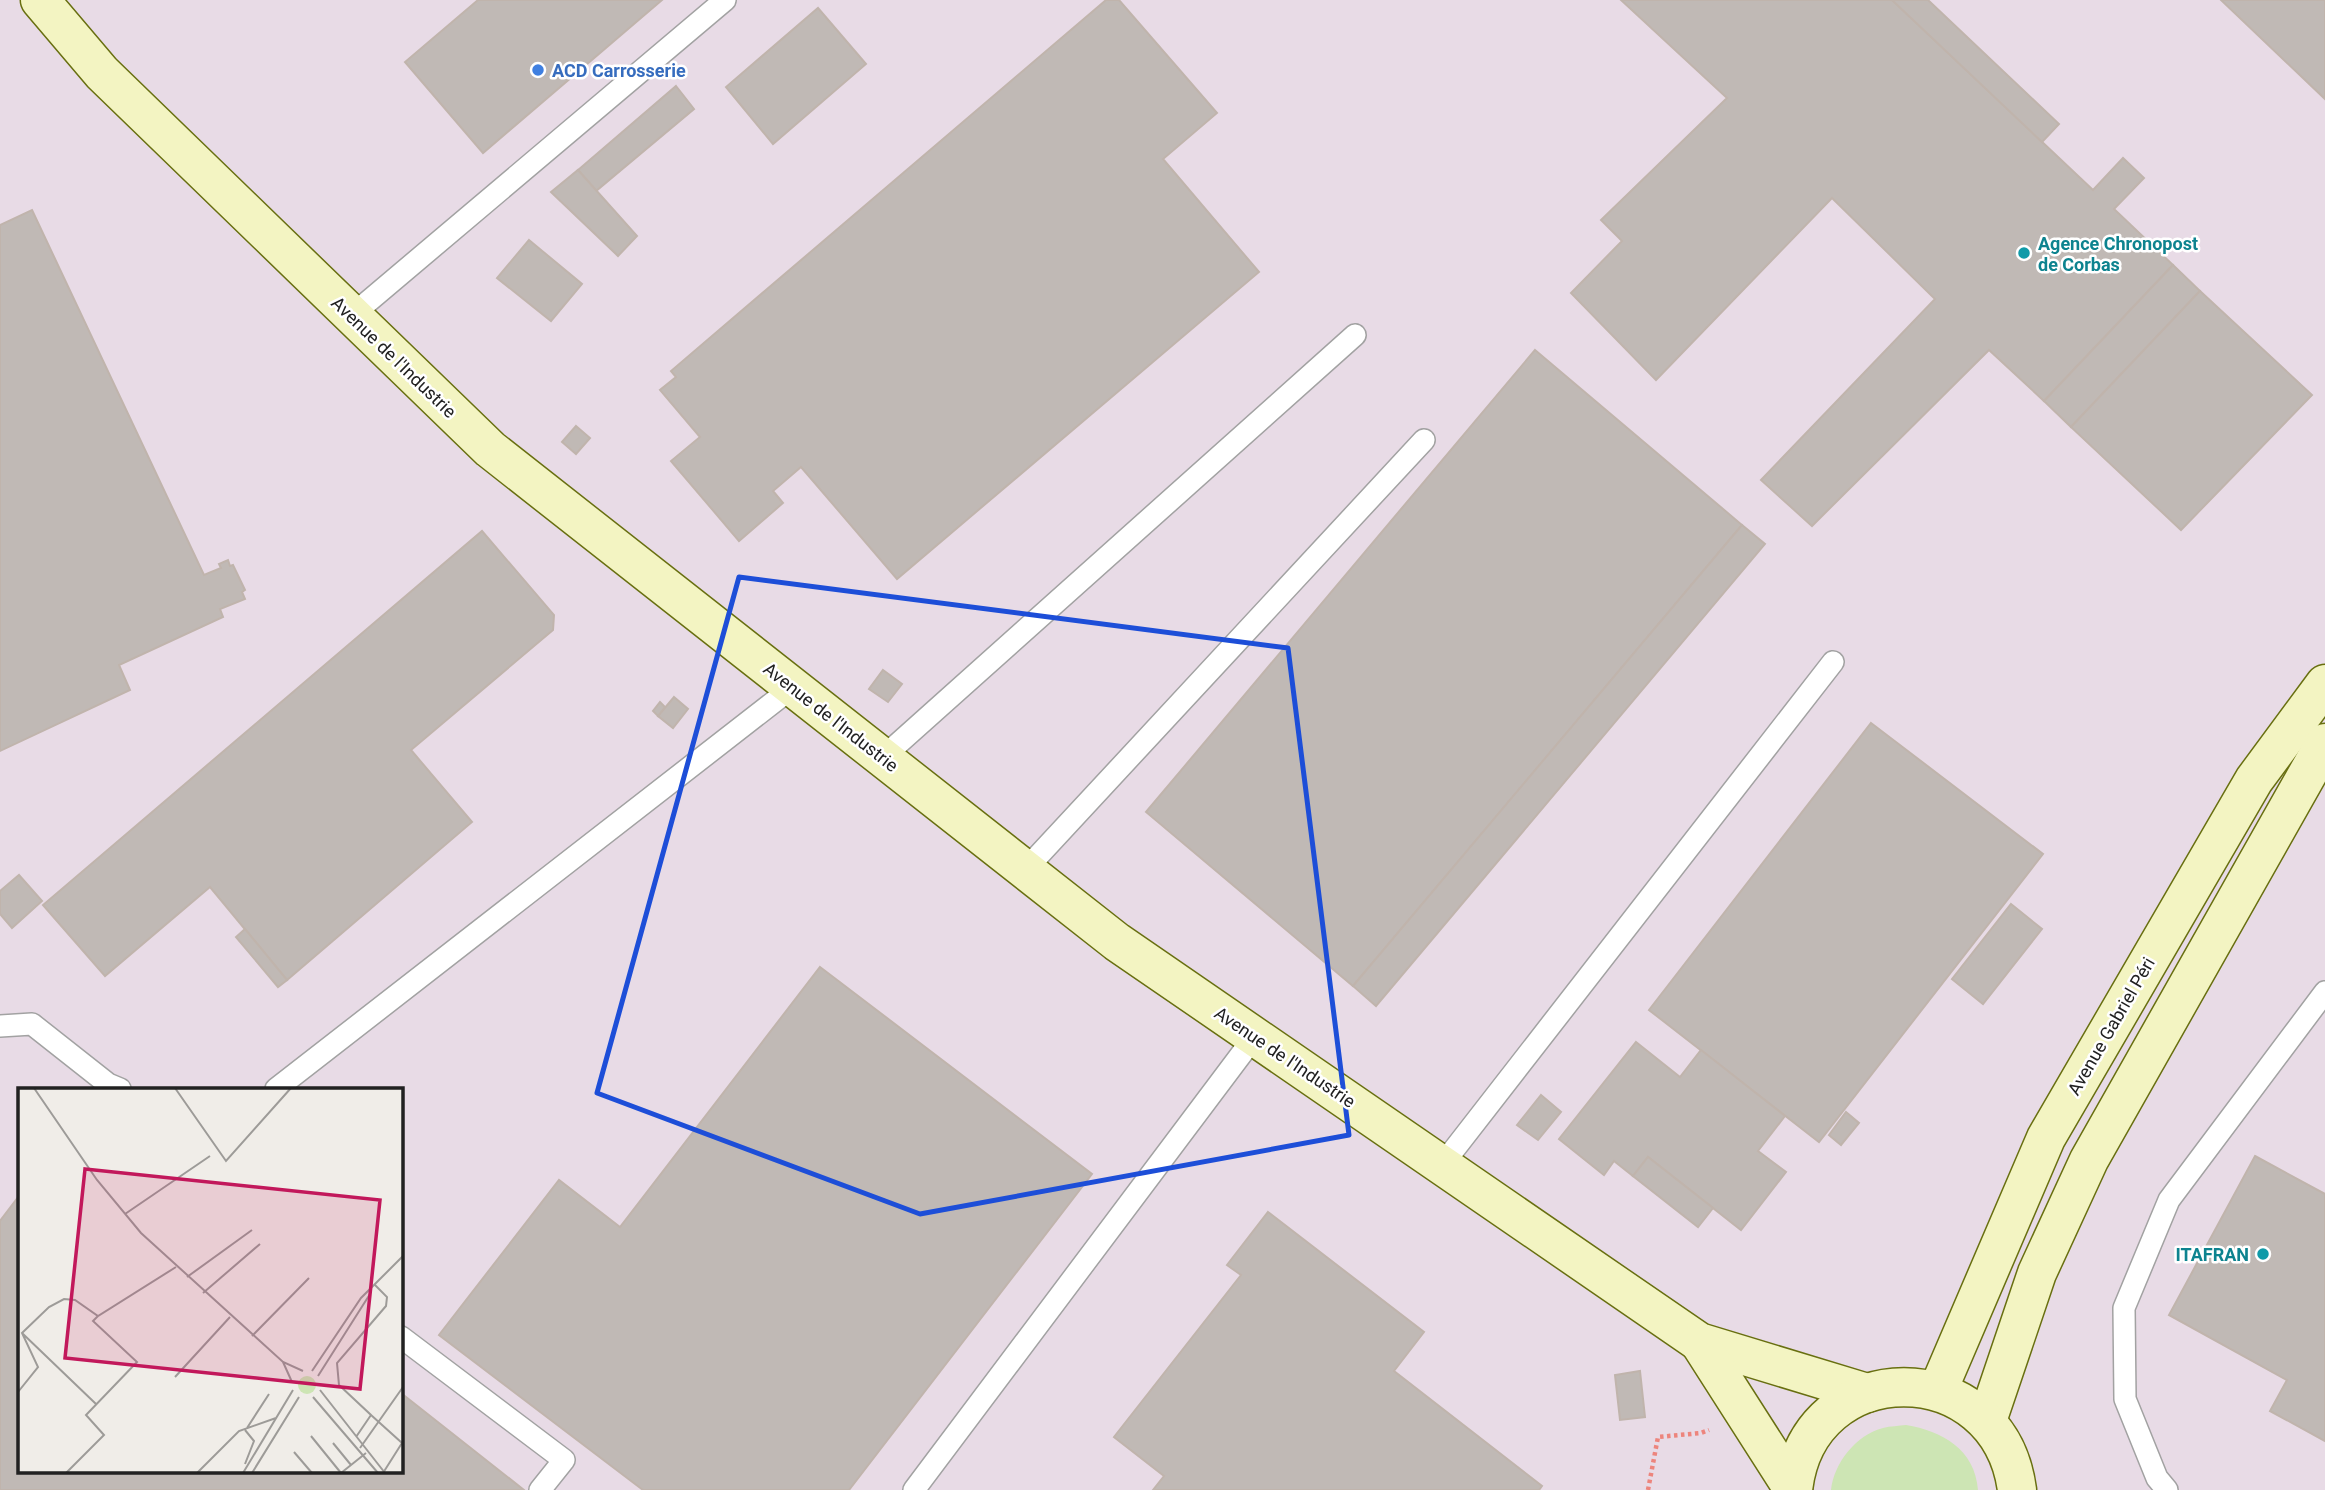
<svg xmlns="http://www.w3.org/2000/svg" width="2325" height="1490" font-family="Roboto,sans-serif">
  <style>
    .industrial { fill: #e8dbe6; fill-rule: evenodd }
    .grass { fill: #cde5b4 }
    .building { fill: #c0b9b5; stroke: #c0b4ac; stroke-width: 2 }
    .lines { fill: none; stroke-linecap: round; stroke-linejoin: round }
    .lane-casing { stroke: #a2a2a2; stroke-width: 24 }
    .secondary-casing { stroke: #686f10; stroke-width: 41 }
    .path { stroke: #ed857d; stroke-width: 4.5; stroke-dasharray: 3.5 3.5; stroke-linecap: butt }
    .lane { stroke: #fff; stroke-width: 21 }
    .secondary { stroke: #f3f4c2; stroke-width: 38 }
    .marked { fill: none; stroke: #1d4ed8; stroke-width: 5; stroke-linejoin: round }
    .shop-dot { fill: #3f7fe0; stroke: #fff; stroke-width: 2.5 }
    .culture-dot { fill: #0f9aa8; stroke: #fff; stroke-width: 2.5 }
    .labels { text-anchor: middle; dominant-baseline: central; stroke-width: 5; stroke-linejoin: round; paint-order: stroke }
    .shop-label { font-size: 18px; font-weight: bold; fill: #366cbe; stroke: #fff; text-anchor: start }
    .culture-label { font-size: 18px; font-weight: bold; fill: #0d838f; stroke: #fff; text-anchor: start }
    .street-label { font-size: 18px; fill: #212121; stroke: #fff }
    .inset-road { fill: none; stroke: #9d9b98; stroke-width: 2 }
    .view { fill: #c2185b; fill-opacity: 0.15; stroke: #c2185b; stroke-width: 3.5 }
    .inset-edge { fill: none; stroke: #212121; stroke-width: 3.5 }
  </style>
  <rect width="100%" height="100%" fill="#f0ede8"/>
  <path class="industrial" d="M 0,0 L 2325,0 L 2325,1194 L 2255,1156 L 2287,1380 L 2270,1411 L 2325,1441 L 2325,1490 L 0,1490 ZM 19,1089 L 401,1089 L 401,1471 L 19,1471 Z"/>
  <path class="grass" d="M 1906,1425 C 1942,1431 1975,1449 1978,1490 L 1831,1490 C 1834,1463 1856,1435 1883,1428 C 1890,1426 1899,1426 1906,1425 Z"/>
  <g class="building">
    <polygon points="478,0 662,0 483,153 405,62"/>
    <polygon points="1106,0 1119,0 1217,113 1163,159 1259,272 897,579 801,467 773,491 783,503 739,541 671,461 700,437 660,390 676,377 671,371"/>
    <polygon points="1621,0 1892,0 2093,190 2123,158 2144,178 2114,209 2173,265 2044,401 1989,350 1812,526 1761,480 1935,299 1832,198 1656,380 1571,293 1622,241 1601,220 1727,98"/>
    <polygon points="1892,0 1928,0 2059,124 2042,142"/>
    <polygon points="2221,0 2325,0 2325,99"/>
    <polygon points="818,8 866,64 773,144 726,87"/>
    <polygon points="676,86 694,109 596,191 578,170"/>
    <polygon points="578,170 637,236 618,256 551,192"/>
    <polygon points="32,210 204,575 221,568 219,564 228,560 230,566 233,565 245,590 242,592 245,599 220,609 223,617 119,665 130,690 0,751 0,225"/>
    <polygon points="529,240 582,284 551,321 497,278"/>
    <polygon points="2173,265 2200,291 2071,427 2044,401"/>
    <polygon points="2200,291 2312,395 2181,530 2071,427"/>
    <polygon points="1535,350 1742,525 1353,986 1146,812"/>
    <polygon points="576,426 590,438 576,454 562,442"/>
    <polygon points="1742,525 1765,544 1376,1006 1353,986"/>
    <polygon points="482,531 554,615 553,630 411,750 472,822 287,980 210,887 105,976 43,905"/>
    <polygon points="883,670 902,684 888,702 869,689"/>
    <polygon points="674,697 688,709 673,728 658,716"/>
    <polygon points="660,702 665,707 658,716 653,711"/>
    <polygon points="1871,723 2043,854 1819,1142 1649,1010"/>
    <polygon points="19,875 42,901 12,928 0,914 0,891"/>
    <polygon points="2011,904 2042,929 1983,1004 1952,979"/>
    <polygon points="245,929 287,980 278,987 236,937"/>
    <polygon points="820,967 1092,1174 849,1490 643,1490 439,1335 559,1180 620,1227"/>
    <polygon points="1636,1042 1680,1077 1701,1050 1785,1116 1758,1151 1786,1172 1741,1230 1648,1157 1633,1176 1614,1161 1604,1175 1559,1139"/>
    <polygon points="1541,1095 1561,1112 1538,1140 1517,1125"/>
    <polygon points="1846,1112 1859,1123 1841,1145 1829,1135"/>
    <polygon points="2255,1156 2325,1194 2325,1441 2270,1411 2287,1380 2169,1315"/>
    <polygon points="1648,1157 1713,1208 1698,1227 1633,1176"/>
    <polygon points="19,1196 19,1471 401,1471 401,1393 524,1490 0,1490 0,1221"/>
    <polygon points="1268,1212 1424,1332 1394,1371 1542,1486 1539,1490 1153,1490 1164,1476 1114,1437 1241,1275 1227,1265"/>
    <polygon points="1640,1371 1645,1417 1620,1420 1615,1375"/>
  </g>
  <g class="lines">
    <defs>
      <g id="lane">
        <polyline points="351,316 725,0"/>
        <polyline points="882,758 1355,335"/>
        <polyline points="1025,870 1424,440"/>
        <polyline points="0,1026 32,1024 108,1084 120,1089"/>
        <polyline points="276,1089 793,687"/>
        <polyline points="1442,1165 1833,662"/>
        <polyline points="401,1337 564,1460 540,1490"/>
        <polyline points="914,1490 1255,1036"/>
        <polyline points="2167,1490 2157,1478 2125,1399 2124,1308 2169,1200 2325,992"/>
      </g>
      <g id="secondary">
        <polyline points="40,0 102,73 490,449 1117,942 1699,1342 1867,1393"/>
        <polyline points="1699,1342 1793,1489"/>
        <polyline points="1938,1390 2046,1138 2254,780 2325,684"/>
        <polyline points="1987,1421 2037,1273 2089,1160 2325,743"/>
        <path d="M 1793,1490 C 1808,1353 1999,1353 2017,1490"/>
      </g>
    </defs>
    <use href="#lane" class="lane-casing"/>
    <use href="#secondary" class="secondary-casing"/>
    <polyline class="path" points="1648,1490 1658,1437 1701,1433 1709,1430"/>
    <use href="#lane" class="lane"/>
    <use href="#secondary" class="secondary"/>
  </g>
  <path class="marked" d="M 739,577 L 1288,648 L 1349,1135 L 920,1214 L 597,1093 Z"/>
  <circle class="shop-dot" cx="538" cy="70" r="7"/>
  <g class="culture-dot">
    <circle cx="2024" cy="253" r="7"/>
    <circle cx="2263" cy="1254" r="7"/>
  </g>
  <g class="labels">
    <g class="shop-label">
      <text x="552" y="70">ACD Carrosserie</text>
    </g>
    <g class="culture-label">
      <text x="2038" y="243">Agence Chronopost<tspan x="2038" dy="21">de Corbas</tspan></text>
      <text x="2249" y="1254" text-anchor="end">ITAFRAN</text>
    </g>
    <g class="street-label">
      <text transform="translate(394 357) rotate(44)">Avenue de l'Industrie</text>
      <text transform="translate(831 717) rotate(38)">Avenue de l'Industrie</text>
      <text transform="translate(2111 1026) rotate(-60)">Avenue Gabriel Péri</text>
      <text transform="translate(1285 1057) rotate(34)">Avenue de l'Industrie</text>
    </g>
  </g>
  <g transform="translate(18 1088)">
    <rect width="385" height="385" fill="#f0ede8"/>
    <path d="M280 297a9 9 0 1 1 18 0a9 9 0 1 1-18 0Z" fill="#cde5b4"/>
    <path class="inset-road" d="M 16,0 L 79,92 L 123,145 L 265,274 L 285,283M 157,0 L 208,73 L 273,0M 107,126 L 192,68M 169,189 L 234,142M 185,205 L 242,156M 4,245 L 78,316M 234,248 L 291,190M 265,274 L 274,294M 294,283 L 343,210 L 385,168M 300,288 L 352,206M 157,289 L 212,229M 302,302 L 367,385M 0,304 L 20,279 L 4,245 L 31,219 L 46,211 L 57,212 L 80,228 L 158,179M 295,309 L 360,385M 353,327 L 384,355 L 365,385M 229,340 L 251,306M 227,342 L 236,353 L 227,376M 293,348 L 323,385M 338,349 L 353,327 L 321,297 L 319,275 L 368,218 L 369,209 L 356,196M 315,355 L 333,377M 342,360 L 385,299M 276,364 L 294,385M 48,385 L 86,347 L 68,327 L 119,274 L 75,233 L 80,228M 179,385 L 221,343 L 258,330M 225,385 L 275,302M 234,385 L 281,309M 323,385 L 348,365"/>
    <path class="view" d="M 67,81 L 362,112 L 342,301 L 47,270 Z"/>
    <rect width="385" height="385" class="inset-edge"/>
  </g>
</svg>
